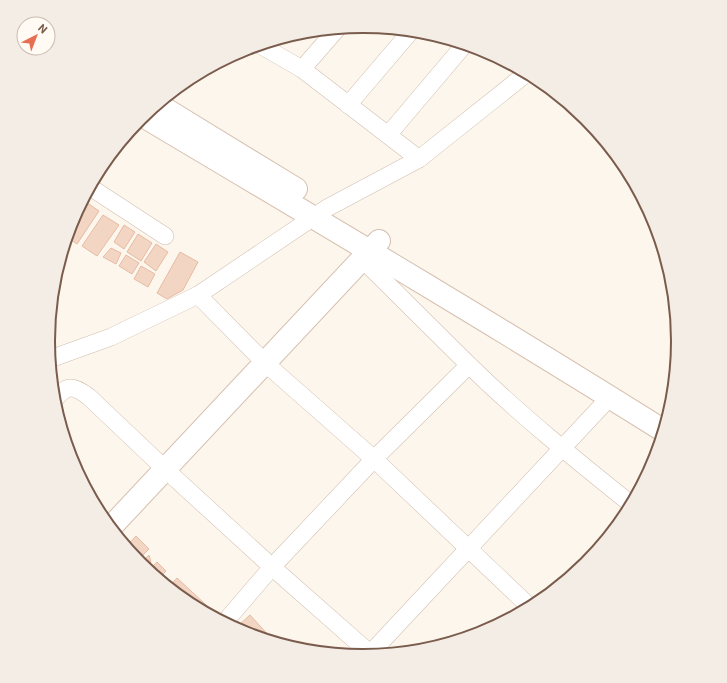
<svg xmlns="http://www.w3.org/2000/svg" width="727" height="683" font-family="Roboto,sans-serif">
  <style>
    .building { fill: #f3d5c3; stroke: #e6bba3 }
    .lines { fill: none; stroke-linecap: round; stroke-linejoin: round }
    .street-casing { stroke: #d1beb0; stroke-width: 18 }
    .secondary-casing { stroke: #d6c0b0; stroke-width: 24 }
    .street { stroke: #fff; stroke-width: 17 }
    .secondary { stroke: #fff; stroke-width: 22 }
    .rim { fill: none; stroke: #7a5c4d; stroke-width: 2 }
  </style>
  <rect width="100%" height="100%" fill="#fdf6ec"/>
  <g class="building">
    <polygon points="83,200 99,211 77,244 67,237 72,221"/>
    <polygon points="103,215 119,225 97,256 82,246"/>
    <polygon points="124,225 135,232 124,249 114,242"/>
    <polygon points="138,234 152,243 141,261 127,252"/>
    <polygon points="156,244 168,252 156,271 144,262"/>
    <polygon points="111,248 121,253 116,264 103,257"/>
    <polygon points="180,252 198,262 183,290 167,299 157,293"/>
    <polygon points="126,255 139,263 132,274 119,266"/>
    <polygon points="141,266 155,274 148,287 134,279"/>
    <polygon points="136,536 149,549 137,561 126,547"/>
    <polygon points="149,555 151,562 145,568 140,564"/>
    <polygon points="157,562 166,571 158,579 148,571"/>
    <polygon points="177,578 218,616 216,618 188,604 168,588"/>
    <polygon points="250,615 271,638 268,641 243,633 237,627"/>
  </g>
  <g class="lines">
    <defs>
      <g id="street">
        <polyline points="260,45 302,69 419,159"/>
        <polyline points="302,69 337,29"/>
        <polyline points="348,105 411,31"/>
        <polyline points="388,135 465,44"/>
        <polyline points="90,187 165,236"/>
        <polyline points="198,295 265,363 374,459 531,608"/>
        <polyline points="50,359 111,337 198,295 327,208 419,159 527,73"/>
        <path d="M 469,365 C 520,415 576,460 632,505"/>
        <path d="M 54,400 C 67,385 72,384 89,397 L 165,469 L 272,567 L 373,656"/>
        <polyline points="224,623 272,567 374,459 469,365 362,259"/>
        <polyline points="367,657 610,397"/>
      </g>
      <g id="secondary">
        <polyline points="157,104 296,189"/>
        <path d="M 143,116 C 318,220 492,323 664,431"/>
        <polyline points="110,528 379,241"/>
      </g>
    </defs>
    <use href="#street" class="street-casing"/>
    <use href="#secondary" class="secondary-casing"/>
    <use href="#street" class="street"/>
    <use href="#secondary" class="secondary"/>
  </g>
  <path d="M0 0H727V683H0ZM55 341a308 308 0 1 1 616 0a308 308 0 1 1-616 0Z" fill="#f4ede6" fill-rule="evenodd"/>
  <path class="rim" d="M55 341a308 308 0 1 1 616 0a308 308 0 1 1-616 0Z"/>
  <g transform="translate(36 36) rotate(42)"><circle r="19" fill="#fffaf3" stroke="#cabbb1"/>
  <path d="M0-3L7 15L0 10L-7 15Z" fill="#e76f51"/>
  <text y="-6" font-size="11" font-weight="bold" text-anchor="middle" fill="#7a5c4d">N</text>
  </g>
</svg>
